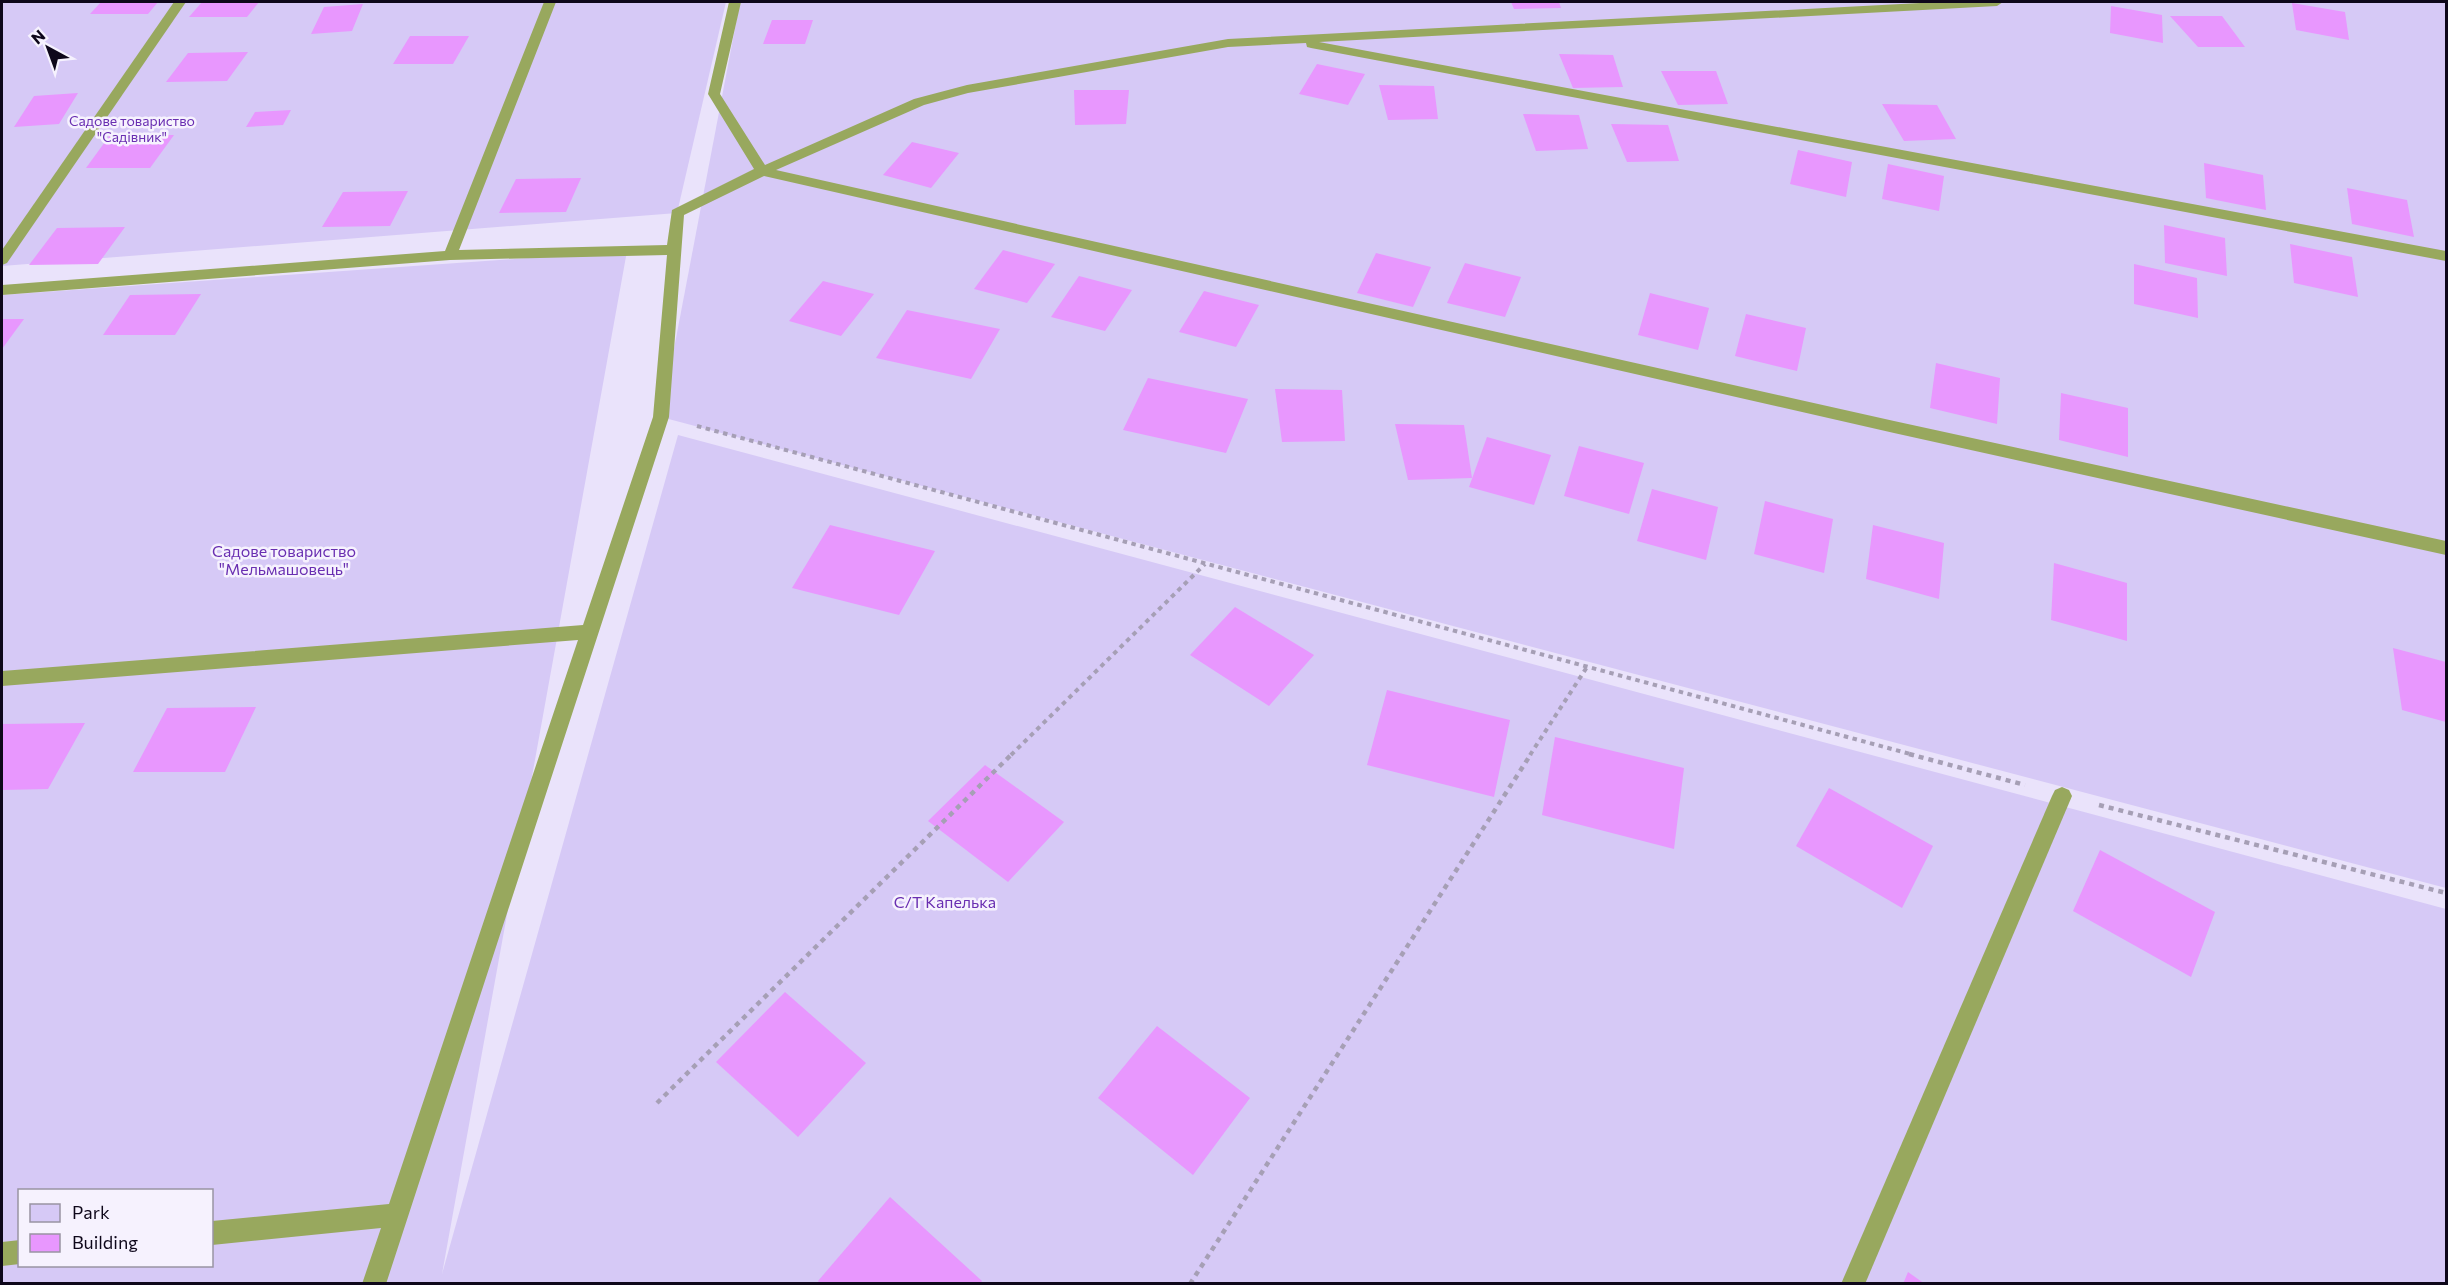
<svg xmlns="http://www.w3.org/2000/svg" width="2448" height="1285" font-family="Commissioner,sans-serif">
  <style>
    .green { fill: #d6c9f6; fill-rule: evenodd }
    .building { fill: #e897fe }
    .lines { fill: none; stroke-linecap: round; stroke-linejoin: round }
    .path-far1 { stroke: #a69fb5; stroke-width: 4; stroke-dasharray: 4.5 4.5; stroke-linecap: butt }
    .path { stroke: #a69fb5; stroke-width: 4.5; stroke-dasharray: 5 5; stroke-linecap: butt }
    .lane { fill: #98a85e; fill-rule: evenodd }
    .labels { text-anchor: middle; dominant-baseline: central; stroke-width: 5; stroke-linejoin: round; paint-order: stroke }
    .far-park-label { font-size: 14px; fill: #692eb1; stroke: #f6f2fe }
    .park-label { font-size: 16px; fill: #692eb1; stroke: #f6f2fe }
  </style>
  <rect width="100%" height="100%" fill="#eae3fb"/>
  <g class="green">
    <polygon points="2,2 726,2 677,213 2,266"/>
    <polygon points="740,2 2446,2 2446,888 661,417"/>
    <path d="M 627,251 L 442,1274 L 678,435 L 2446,909 L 2446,1283 L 2,1283 L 2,295 ZM 20,1190 L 212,1190 L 212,1266 L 20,1266 Z"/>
  </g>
  <g class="building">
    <polygon points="101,2 158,2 148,14 90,14"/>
    <polygon points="202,2 259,2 247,17 189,17"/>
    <polygon points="1511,2 1559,2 1561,8 1514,9"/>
    <polygon points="2292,3 2345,12 2349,40 2296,30"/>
    <polygon points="363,4 352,31 311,34 324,7"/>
    <polygon points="2111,6 2162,15 2163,43 2110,33"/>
    <polygon points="2170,16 2222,16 2245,47 2198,47"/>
    <polygon points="772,20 813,20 805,44 763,44"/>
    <polygon points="410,36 469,36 453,64 393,64"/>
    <polygon points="248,52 227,81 166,82 188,53"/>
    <polygon points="1559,54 1613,55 1623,87 1573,88"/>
    <polygon points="1317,64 1365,74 1348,105 1299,94"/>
    <polygon points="1661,71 1716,71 1728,104 1678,105"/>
    <polygon points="1379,85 1434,86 1438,119 1388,120"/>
    <polygon points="1074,90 1129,90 1126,124 1075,125"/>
    <polygon points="78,93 59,124 14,127 34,96"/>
    <polygon points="1882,104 1937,105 1956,139 1904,141"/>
    <polygon points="291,110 283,125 246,127 255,112"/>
    <polygon points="1523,114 1579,115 1588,149 1536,151"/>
    <polygon points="1611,124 1668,125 1679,161 1627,162"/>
    <polygon points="110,135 174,135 150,168 86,168"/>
    <polygon points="912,142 959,153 931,188 883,175"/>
    <polygon points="1798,150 1852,162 1846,197 1790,184"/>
    <polygon points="2204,163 2263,175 2266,210 2206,198"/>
    <polygon points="1888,164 1944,176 1939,211 1882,199"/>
    <polygon points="581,178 566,212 499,213 516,179"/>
    <polygon points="2347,188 2407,200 2414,237 2352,224"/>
    <polygon points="408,191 390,226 322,227 343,192"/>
    <polygon points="2164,225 2225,238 2227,276 2165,263"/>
    <polygon points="125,227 98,264 29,265 57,228"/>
    <polygon points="2290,244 2352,257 2358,297 2294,283"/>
    <polygon points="1003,250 1055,264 1027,303 974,289"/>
    <polygon points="1376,253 1431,267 1413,307 1357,293"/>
    <polygon points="1465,263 1521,277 1505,317 1447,303"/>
    <polygon points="2134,264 2197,278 2198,318 2134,304"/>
    <polygon points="1079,276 1132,290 1105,331 1051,317"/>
    <polygon points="823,281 874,294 841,336 789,321"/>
    <polygon points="1204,291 1259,305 1236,347 1179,332"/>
    <polygon points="1650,293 1709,308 1698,350 1638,335"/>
    <polygon points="201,294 175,335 103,335 130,295"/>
    <polygon points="907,310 1000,329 971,379 876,358"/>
    <polygon points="1746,314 1806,328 1797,371 1735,356"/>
    <polygon points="2,319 24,319 2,349"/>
    <polygon points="1936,363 2000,378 1997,424 1930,408"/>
    <polygon points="1148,378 1248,399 1226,453 1123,430"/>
    <polygon points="1275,389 1342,390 1345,441 1282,442"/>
    <polygon points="2061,393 2128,408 2128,457 2059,440"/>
    <polygon points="1395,424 1464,425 1472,478 1408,480"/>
    <polygon points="1487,437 1551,455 1534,505 1469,487"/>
    <polygon points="1579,446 1644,463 1629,514 1564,496"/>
    <polygon points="1652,489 1718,507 1706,560 1637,541"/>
    <polygon points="1765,501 1833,519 1824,573 1754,554"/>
    <polygon points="830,525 935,551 899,615 792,588"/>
    <polygon points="1873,525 1944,543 1939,599 1866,579"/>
    <polygon points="2054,563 2127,583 2127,641 2051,620"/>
    <polygon points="1235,607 1314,655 1269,706 1190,655"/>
    <polygon points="2393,648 2446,662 2446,722 2402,710"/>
    <polygon points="1387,690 1510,720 1494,797 1367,765"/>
    <polygon points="256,707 225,772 133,772 167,708"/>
    <polygon points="85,723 48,789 2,790 2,724"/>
    <polygon points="1555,737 1684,768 1674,849 1542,815"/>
    <polygon points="985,765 1064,822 1008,882 928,821"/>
    <polygon points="1829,788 1933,846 1902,908 1796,846"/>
    <polygon points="2100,850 2215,912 2191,977 2073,911"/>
    <polygon points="785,992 866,1063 798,1137 716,1062"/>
    <polygon points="1157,1026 1250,1098 1193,1175 1098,1098"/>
    <polygon points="890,1197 982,1281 980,1284 820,1284 818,1281"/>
    <polygon points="1908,1272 1925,1284 1903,1284"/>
  </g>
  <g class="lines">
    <g class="path-far1">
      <polyline points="697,426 1914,755"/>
      <polyline points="1011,755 1205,564"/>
      <polyline points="1530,755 1587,667"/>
    </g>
    <g class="path">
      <polyline points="1909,754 2025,785"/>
      <polyline points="2099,805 2446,893"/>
      <polyline points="657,1103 1012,754"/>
      <polyline points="1190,1284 1531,754"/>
    </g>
    <g class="lane">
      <polygon points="174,2 186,2 7,263 2,265 2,250"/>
      <polygon points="544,2 556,2 459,250 667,245 672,210 754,169 708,94 729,2 741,2 720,94 765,165 914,99 967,85 1228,39 1939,2 2003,2 1997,6 1319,42 2446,251 2446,261 1311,48 1307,47 1306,43 1228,47 968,93 924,105 776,170 1894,421 2446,541 2446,555 1894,433 764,176 684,215 669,417 386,1284 362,1284 381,1228 212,1245 212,1221 389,1204 578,640 2,686 2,671 583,625 653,417 667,255 450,260 2,295 2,285 445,251"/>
      <polygon points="2062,787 2069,790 2072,796 1865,1284 1841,1284 2052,796 2055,790"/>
      <polygon points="20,1240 20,1264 2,1266 2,1242"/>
    </g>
  </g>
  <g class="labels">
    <g class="far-park-label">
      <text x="132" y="120">Садове товариство<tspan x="132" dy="16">"Садівник"</tspan></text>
    </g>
    <g class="park-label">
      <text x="284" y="550">Садове товариство<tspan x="284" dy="18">"Мельмашовець"</tspan></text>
      <text x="945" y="901">С/Т Капелька</text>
    </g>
  </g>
  <rect width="2448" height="1285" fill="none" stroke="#0e071a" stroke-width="6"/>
  <rect x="18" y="1189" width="195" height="78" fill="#f6f2fe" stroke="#9994a3" stroke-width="1.5"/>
  <rect x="30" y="1204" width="30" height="18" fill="#d6c9f6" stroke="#9994a3" stroke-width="1.5"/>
  <text x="72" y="1219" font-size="18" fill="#0e071a">Park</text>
  <rect x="30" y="1234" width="30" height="18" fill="#e897fe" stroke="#9994a3" stroke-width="1.5"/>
  <text x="72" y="1249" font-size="18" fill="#0e071a">Building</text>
  <g transform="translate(48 48) rotate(319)" stroke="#f6f2fe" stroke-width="4.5" paint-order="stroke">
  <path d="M0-4.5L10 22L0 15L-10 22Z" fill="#0e071a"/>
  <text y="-9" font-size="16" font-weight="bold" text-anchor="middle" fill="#0e071a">N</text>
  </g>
</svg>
